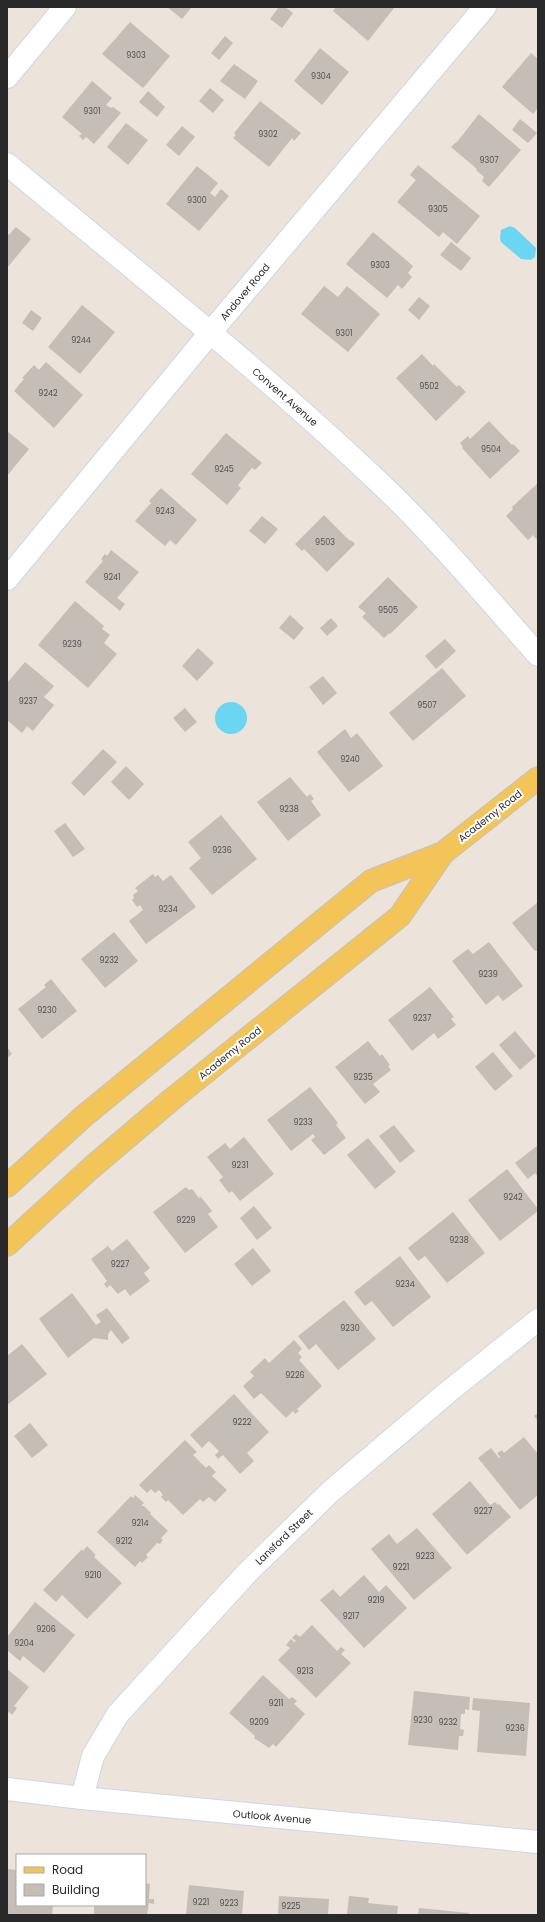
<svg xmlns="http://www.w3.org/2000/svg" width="545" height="1922" font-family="Poppins,sans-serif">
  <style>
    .water { fill: #6bd6f1 }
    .building { fill: #c4beb7 }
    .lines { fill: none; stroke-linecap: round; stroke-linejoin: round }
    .minor-casing { stroke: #d0d5e3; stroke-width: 24 }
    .major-casing { stroke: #c3c3c3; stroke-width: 24 }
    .minor { stroke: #fff; stroke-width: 22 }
    .major { stroke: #f3c559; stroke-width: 22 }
    .labels { text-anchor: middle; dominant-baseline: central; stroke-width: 4; stroke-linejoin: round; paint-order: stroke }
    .number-label { font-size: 8px; fill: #504e4c }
    .street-label { font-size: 10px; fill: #292929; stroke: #fff }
  </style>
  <rect width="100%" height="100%" fill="#ece3db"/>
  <g class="water">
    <polygon points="510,226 515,228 536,248 535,257 531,260 521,259 501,242 500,238 501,230"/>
    <circle cx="231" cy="718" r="16"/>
  </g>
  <g class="building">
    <polygon points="167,7 192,7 182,19"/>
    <polygon points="279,7 285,7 293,13 282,28 270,19"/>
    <polygon points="336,7 392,7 394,8 368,41 333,11"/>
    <polygon points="130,22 170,56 143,88 102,54"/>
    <polygon points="225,36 233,43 219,60 211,53"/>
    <polygon points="320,48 349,72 322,105 294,81"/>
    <polygon points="531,53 538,59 538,108 533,114 502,87"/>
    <polygon points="234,64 258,81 245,99 220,81"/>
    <polygon points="92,81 112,98 106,105 111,108 113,107 121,113 94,144 86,137 83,140 79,136 82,134 62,117"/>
    <polygon points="210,88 224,100 213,113 199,101"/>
    <polygon points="148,91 165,107 157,117 139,102"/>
    <polygon points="260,101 301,133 294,141 292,138 269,167 233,138 236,135 234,133"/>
    <polygon points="479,114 521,150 489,187 482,181 484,177 476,170 477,169 451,147 456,142 457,142"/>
    <polygon points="520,119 537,133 528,143 512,130"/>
    <polygon points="126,123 148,140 128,165 107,147"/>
    <polygon points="182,126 195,137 179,156 166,145"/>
    <polygon points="418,165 480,216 457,244 443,232 439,237 397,202 416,180 410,175"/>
    <polygon points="197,166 218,183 210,193 215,197 221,189 229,196 199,231 166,204"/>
    <polygon points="16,227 31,239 7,268 7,233 9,235"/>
    <polygon points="373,232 413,266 408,273 412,277 402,289 398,285 387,298 346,264"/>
    <polygon points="451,242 471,258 461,271 440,255"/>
    <polygon points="324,286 338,297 347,286 380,314 348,352 301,314"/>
    <polygon points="419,297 430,306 419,320 408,310"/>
    <polygon points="82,305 115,332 80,374 48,347"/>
    <polygon points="31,310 42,318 33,331 22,323"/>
    <polygon points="422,354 433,366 434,364 457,387 459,385 466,392 436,421 396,378"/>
    <polygon points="46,362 83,395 54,428 14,391 24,379 22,378 34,365 39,370"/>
    <polygon points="489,421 512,445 513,444 520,451 490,479 462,448 463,447 460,443 468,436 470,439"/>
    <polygon points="7,431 29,449 7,476"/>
    <polygon points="226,433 262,463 255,470 252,468 251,469 238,485 241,488 227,505 191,474"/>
    <polygon points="538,483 538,541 533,535 528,540 506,516 513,509 512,507"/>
    <polygon points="161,488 197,520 176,545 170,540 165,546 135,521 151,503 149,501"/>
    <polygon points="324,515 350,541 351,540 355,544 327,572 304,549 302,551 295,544"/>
    <polygon points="262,516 278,529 265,544 249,531"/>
    <polygon points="111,550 139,572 117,598 125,604 120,611 85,582 103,561 101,559 105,554 107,556"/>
    <polygon points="388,577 418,607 390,634 389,633 384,638 362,617 366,613 358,607"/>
    <polygon points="75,601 104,626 102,629 110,635 104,643 117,654 88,688 38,645"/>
    <polygon points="290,615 304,628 294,640 279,628"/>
    <polygon points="331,618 338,626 327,636 320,628"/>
    <polygon points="445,639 456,651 436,669 425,656"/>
    <polygon points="198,648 214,663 197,681 182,666"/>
    <polygon points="25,662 54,686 44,697 54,705 33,731 27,726 22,733 7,720 7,683"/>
    <polygon points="442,668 466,696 413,741 389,713"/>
    <polygon points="323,676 337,693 323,705 309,687"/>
    <polygon points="185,708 197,722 185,732 173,718"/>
    <polygon points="345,729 351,738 357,733 383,766 349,792 317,752"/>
    <polygon points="103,749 117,762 84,796 71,783"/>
    <polygon points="126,766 144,784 129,800 111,782"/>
    <polygon points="290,777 307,797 310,794 314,799 311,801 321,815 288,841 257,802"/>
    <polygon points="221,815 257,859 212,895 189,868 201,858 188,842"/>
    <polygon points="65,823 85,849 73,857 54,831"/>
    <polygon points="153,874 155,877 158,875 163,881 171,875 196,907 146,944 129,921 143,910 140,905 137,907 132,900 134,898 133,895 138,891 135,888"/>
    <polygon points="538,902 538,951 535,951 512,923"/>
    <polygon points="114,932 138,961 105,988 81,959"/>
    <polygon points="489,942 523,986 503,1001 498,995 486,1005 452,961 468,949 473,954"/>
    <polygon points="51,979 77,1011 42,1039 18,1009 46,987 44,985"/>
    <polygon points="430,987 454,1017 451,1019 456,1025 438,1039 434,1033 412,1051 388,1020"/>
    <polygon points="515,1031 536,1056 520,1070 499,1045"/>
    <polygon points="368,1041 380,1056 382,1054 390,1065 388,1066 391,1070 373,1084 380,1092 365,1104 335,1067"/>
    <polygon points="7,1047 12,1054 7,1058"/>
    <polygon points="493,1052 513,1076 495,1091 475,1067"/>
    <polygon points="310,1087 338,1123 336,1125 346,1138 324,1155 311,1140 315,1137 313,1134 291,1151 267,1120"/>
    <polygon points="394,1125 415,1151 400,1163 379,1136"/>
    <polygon points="244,1137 274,1174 240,1201 232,1191 229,1193 219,1180 223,1177 207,1157 225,1143 230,1149"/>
    <polygon points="368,1138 396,1172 375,1189 347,1155"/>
    <polygon points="538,1145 538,1177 535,1173 528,1179 515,1163"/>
    <polygon points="507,1169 538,1209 538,1211 500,1241 468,1200"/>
    <polygon points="186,1187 189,1190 192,1189 199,1198 201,1197 212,1211 208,1214 218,1227 185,1253 153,1212"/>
    <polygon points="254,1206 272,1228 257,1240 240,1218"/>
    <polygon points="453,1212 485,1253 447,1283 425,1256 418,1261 408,1248"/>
    <polygon points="127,1239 150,1268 144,1273 150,1281 130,1296 125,1289 118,1294 110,1285 107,1288 104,1284 107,1281 91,1259 108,1246 112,1251"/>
    <polygon points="253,1248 271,1271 252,1286 234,1264"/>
    <polygon points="400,1256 431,1297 393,1327 372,1301 365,1306 354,1292"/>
    <polygon points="72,1293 96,1325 101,1322 96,1315 107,1308 130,1338 122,1344 111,1330 108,1334 108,1340 94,1338 68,1358 39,1319"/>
    <polygon points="344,1300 376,1339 338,1370 316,1344 309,1350 298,1336"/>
    <polygon points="294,1340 302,1349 298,1353 302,1357 299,1360 322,1386 297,1409 299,1411 295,1414 293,1411 286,1418 261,1393 254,1399 243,1386 254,1376 250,1372 265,1358 269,1363"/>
    <polygon points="22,1344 47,1374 7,1405 7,1356"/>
    <polygon points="234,1394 269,1432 247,1453 254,1461 240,1474 223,1455 218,1459 215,1455 219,1451 209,1441 202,1448 190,1435"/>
    <polygon points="538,1413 538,1421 534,1416"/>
    <polygon points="30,1423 48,1445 32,1458 14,1436"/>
    <polygon points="524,1437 538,1454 538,1495 520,1510 478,1458 491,1448 499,1458 500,1457 497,1453 502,1450 504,1453"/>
    <polygon points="185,1440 197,1452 193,1455 206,1468 209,1465 216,1472 212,1476 227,1490 215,1502 209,1497 203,1502 200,1499 183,1515 168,1500 166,1502 161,1497 163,1495 159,1490 155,1493 151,1489 147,1493 139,1485"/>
    <polygon points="470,1481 490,1505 495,1502 498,1505 499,1504 511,1517 467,1555 432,1514"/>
    <polygon points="135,1495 144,1503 141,1506 144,1506 151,1513 150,1514 168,1531 161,1538 163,1540 160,1544 157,1543 146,1555 148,1557 142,1563 140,1561 135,1567 97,1532 131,1496 133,1498"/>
    <polygon points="417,1528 452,1568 414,1600 371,1549 389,1534 397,1544"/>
    <polygon points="87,1546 96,1555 94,1557 122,1583 87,1619 62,1595 56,1602 43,1590 82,1549 83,1551"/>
    <polygon points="364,1575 379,1592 386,1585 407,1608 364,1648 320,1600 333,1589 340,1597"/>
    <polygon points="35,1602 75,1635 44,1673 23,1656 20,1661 7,1650 7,1637"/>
    <polygon points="312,1625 337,1651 341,1647 345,1650 341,1654 351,1663 316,1698 278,1660 290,1648 286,1645 291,1639 294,1642 296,1641 292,1638 296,1634 300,1637"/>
    <polygon points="7,1669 29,1687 14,1706 17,1708 12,1715 9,1712 7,1714"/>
    <polygon points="263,1675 289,1699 292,1697 297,1701 294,1704 305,1714 276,1747 273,1744 269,1748 254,1738 255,1736 229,1713"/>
    <polygon points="414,1691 470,1697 469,1710 465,1709 465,1714 461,1714 460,1729 464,1730 463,1736 459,1736 458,1750 408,1745"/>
    <polygon points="473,1698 530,1703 526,1756 477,1752 480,1711 472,1710"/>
    <polygon points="7,1869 17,1870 17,1905 53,1905 52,1915 7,1915"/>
    <polygon points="145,1883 150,1884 149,1899 154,1899 154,1904 149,1903 147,1915 94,1915 94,1905 145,1905"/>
    <polygon points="189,1885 244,1891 242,1915 186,1915"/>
    <polygon points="279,1896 329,1899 328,1915 278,1915"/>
    <polygon points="349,1896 369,1898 368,1903 398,1906 397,1915 347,1915"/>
    <polygon points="419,1908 469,1913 469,1915 418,1915"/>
  </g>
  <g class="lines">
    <defs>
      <g id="minor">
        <polyline points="7,77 65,7"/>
        <path d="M 7,164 C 135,271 266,374 386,489 C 440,541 488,599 538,655"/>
        <polyline points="7,579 210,333 485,7"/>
        <polyline points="7,1789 82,1798 538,1842"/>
        <polyline points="82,1798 93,1756 118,1714 247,1573 330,1492 448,1392 538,1320"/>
      </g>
      <g id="major">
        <polyline points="7,1186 84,1116 371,881 443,853 538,778"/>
        <polyline points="7,1245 91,1168 171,1100 400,916 443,853"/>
      </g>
    </defs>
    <use href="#minor" class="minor-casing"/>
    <use href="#major" class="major-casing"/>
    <use href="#minor" class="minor"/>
    <use href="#major" class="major"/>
  </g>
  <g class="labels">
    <g class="number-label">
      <text x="136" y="55">9303</text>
      <text x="321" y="76">9304</text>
      <text x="92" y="111">9301</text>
      <text x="268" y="134">9302</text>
      <text x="489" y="160">9307</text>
      <text x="197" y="200">9300</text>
      <text x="438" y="209">9305</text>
      <text x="380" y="265">9303</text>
      <text x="344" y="333">9301</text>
      <text x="81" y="340">9244</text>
      <text x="429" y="386">9502</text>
      <text x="48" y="393">9242</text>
      <text x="491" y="449">9504</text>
      <text x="224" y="469">9245</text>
      <text x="165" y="511">9243</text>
      <text x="325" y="542">9503</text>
      <text x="112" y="577">9241</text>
      <text x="388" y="610">9505</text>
      <text x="72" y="644">9239</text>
      <text x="28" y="701">9237</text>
      <text x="427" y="705">9507</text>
      <text x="350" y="759">9240</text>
      <text x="289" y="809">9238</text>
      <text x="222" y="850">9236</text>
      <text x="168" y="909">9234</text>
      <text x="109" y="960">9232</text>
      <text x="488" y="974">9239</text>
      <text x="47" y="1010">9230</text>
      <text x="422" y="1018">9237</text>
      <text x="363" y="1077">9235</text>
      <text x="303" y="1122">9233</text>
      <text x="240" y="1165">9231</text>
      <text x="513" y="1197">9242</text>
      <text x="186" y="1220">9229</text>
      <text x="459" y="1240">9238</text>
      <text x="120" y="1264">9227</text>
      <text x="405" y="1284">9234</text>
      <text x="350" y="1328">9230</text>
      <text x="295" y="1375">9226</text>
      <text x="242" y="1422">9222</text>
      <text x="483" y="1511">9227</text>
      <text x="140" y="1523">9214</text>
      <text x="124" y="1541">9212</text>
      <text x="425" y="1556">9223</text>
      <text x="401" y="1567">9221</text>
      <text x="93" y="1575">9210</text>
      <text x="376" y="1600">9219</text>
      <text x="351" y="1616">9217</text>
      <text x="46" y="1629">9206</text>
      <text x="24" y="1643">9204</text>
      <text x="305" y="1671">9213</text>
      <text x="276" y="1703">9211</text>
      <text x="423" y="1720">9230</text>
      <text x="259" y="1722">9209</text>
      <text x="448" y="1722">9232</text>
      <text x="515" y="1728">9236</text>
      <text x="201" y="1902">9221</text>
      <text x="229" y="1903">9223</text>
      <text x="291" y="1906">9225</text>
    </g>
    <g class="street-label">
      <text transform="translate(245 292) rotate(-50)">Andover Road</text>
      <text transform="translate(285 397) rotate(41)">Convent Avenue</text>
      <text transform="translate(490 816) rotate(-38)">Academy Road</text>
      <text transform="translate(230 1053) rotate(-39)">Academy Road</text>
      <text transform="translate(284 1537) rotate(-44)">Lansford Street</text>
      <text transform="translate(272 1817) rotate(5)">Outlook Avenue</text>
    </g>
  </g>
  <rect width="545" height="1922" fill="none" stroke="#292929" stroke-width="16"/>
  <rect x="16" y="1854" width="130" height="52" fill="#ffffff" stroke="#a9a9a9"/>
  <rect x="24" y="1867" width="20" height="6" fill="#f3c559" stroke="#a9a9a9"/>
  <text x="52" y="1874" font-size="12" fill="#292929">Road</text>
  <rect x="24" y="1884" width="20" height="12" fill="#c4beb7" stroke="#a9a9a9"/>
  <text x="52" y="1894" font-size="12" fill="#292929">Building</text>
</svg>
